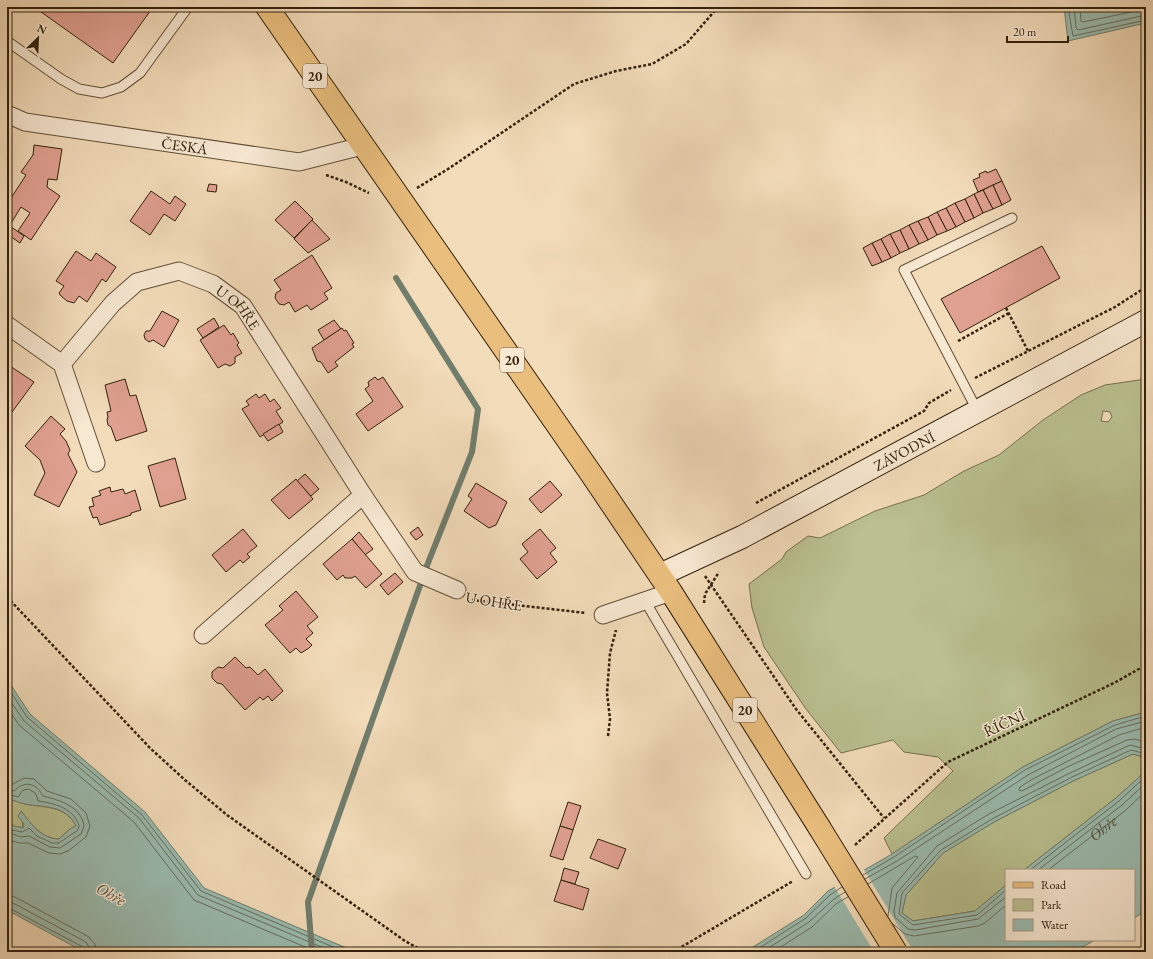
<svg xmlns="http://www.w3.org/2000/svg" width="1153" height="959" font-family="'EB Garamond',serif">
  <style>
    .green { fill: #bac090; stroke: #76704e; fill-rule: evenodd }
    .water { fill: #9bbcb0; stroke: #717e6e }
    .pier { fill: #f3dcba }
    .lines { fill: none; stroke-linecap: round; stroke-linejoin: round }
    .shore { stroke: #666e5e; stroke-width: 1 }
    .stream { stroke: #717e6e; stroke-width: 6 }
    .building { fill: #e1a192; stroke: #32210c }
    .lane-casing { stroke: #625038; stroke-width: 11 }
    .street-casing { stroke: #625038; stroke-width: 19 }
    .secondary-casing { stroke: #32210c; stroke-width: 24 }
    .primary-casing { stroke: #32210c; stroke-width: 24 }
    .path { stroke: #32210c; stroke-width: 2.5; stroke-dasharray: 3 2; stroke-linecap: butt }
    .lane { stroke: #f7e8d2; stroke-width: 9 }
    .street { stroke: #f7e8d2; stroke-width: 17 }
    .secondary { stroke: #f7e8d2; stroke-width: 22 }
    .primary { stroke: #eabe7d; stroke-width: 22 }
    .primary-bridge-casing { stroke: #32210c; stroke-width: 24; stroke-linecap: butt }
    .primary-bridge { stroke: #eabe7d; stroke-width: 22 }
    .labels { text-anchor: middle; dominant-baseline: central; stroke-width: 3; stroke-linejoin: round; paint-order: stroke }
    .shield { fill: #f7e8d2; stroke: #6d5d47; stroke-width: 1 }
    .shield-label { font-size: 14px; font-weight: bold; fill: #32210c }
    .street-label { font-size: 15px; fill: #32210c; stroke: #f7e8d2 }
    .water-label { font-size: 16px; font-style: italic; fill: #52503d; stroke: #f7e8d2 }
  </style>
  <rect width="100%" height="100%" fill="#f3dcba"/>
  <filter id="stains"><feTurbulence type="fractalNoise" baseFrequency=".005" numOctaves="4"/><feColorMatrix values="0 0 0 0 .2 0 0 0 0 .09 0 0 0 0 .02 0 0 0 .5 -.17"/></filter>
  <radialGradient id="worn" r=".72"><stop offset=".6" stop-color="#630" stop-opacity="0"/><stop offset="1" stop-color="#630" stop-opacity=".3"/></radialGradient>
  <g class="green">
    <path d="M 1146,379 L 1146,712 L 1113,721 L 1023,767 L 892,854 L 884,838 L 953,771 L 938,757 L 904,752 L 893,740 L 841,753 L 806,709 L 764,647 L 752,608 L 749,584 L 782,559 L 786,552 L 808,536 L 820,538 L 875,511 L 924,495 L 964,471 L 999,455 L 1043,420 L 1081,395 L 1105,385 ZM 1103,411 L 1110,412 L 1112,417 L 1108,422 L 1101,421 Z"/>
    <polygon points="1133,754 1146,758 1146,771 1116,798 1024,870 1006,870 1006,885 975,911 913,921 902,913 906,895 943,853 994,822 1073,781"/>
    <path d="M 7,798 C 13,800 19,802 25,804 C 45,808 65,805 76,826 L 70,829 L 59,839 C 42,839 31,824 21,811 L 23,828 L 14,826 L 7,820 Z"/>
  </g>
  <g class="water">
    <polygon points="1064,7 1146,7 1146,23 1068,41"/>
    <path d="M 7,679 L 30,714 L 145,812 L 204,888 L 356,952 L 84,952 L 7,910 L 7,820 L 14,826 L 23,828 L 24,824 L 18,816 L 21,811 C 31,824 42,839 59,839 L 70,829 L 76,826 C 65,804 45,808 25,804 C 19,803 13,800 7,798 Z"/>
    <polygon points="1146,712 1146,758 1133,754 1073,781 994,822 943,853 906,895 902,913 913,921 975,911 1006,885 1006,940 1095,940 1074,952 745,952 804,915 828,891 892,854 1023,767 1113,721"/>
    <polygon points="1146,771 1146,911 1134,918 1134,870 1024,870 1116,798"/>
  </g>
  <polygon class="pier" points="863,868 914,952 874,952 834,886"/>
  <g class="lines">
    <g class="shore">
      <polyline points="1068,7 1073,36 1146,20"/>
      <polyline points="1074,7 1076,28 1078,30 1146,15"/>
      <polyline points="1080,7 1081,21 1083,22 1146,9"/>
      <polyline points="7,686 27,717 142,815 201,891 345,952"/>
      <polyline points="7,696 24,721 139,818 198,895 333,952"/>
      <polyline points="7,707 19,725 134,822 194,900 317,952"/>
      <polyline points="1146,727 1119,735 1031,780 1020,787 1019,790 1022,791 1067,767 1127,740 1134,739 1146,742"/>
      <polyline points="7,783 13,784 24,778 34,779 47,791 71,799 86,813 90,826 86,837 68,851 60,854 49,853 28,843 19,843 7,839"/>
      <path d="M 7,789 L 14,791 C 25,780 36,783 43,796 C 59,800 81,806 84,826 L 81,834 L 60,848 L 50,847 L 29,836 L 21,837 L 7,832"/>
      <path d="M 7,794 L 18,797 L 23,790 L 29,789 L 36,794 L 38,801 C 54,803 74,808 79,826 L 78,830 L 59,843 L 52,843 L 37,836 L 29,828 L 22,832 L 12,830 L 7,825"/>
      <polyline points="1030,870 1119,801 1146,776"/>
      <polyline points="1038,870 1122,805 1146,783"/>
      <path id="s1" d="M 1048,870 L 1126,810 L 1146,791"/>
      <polyline points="863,875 894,857 1025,770 1115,725 1146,716"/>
      <polyline points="865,879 897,861 1028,775 1116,729 1146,721"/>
      <polyline points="868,884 915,856 918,857 892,888 888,916"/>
      <polyline points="1006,890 977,915 913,925 899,914 902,893 941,850 992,819 1072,777 1131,750 1146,754"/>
      <polyline points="7,896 15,897 89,937 95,944 96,952"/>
      <polyline points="1006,897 978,919 915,930 908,929 895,917 894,911 897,893 937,846 989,814 1070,773 1130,745 1146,749"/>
      <polyline points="7,902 13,903 86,942 89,947 90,952"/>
      <polyline points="7,907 83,947 85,952"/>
      <polyline points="893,924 905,934 914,936 978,926 985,923 1006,905"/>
      <polyline points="753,952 806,918 830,895 842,887"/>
      <polyline points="762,952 809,922 834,899 845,892"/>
      <polyline points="773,952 812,927 837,903 848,897"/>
    </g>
    <polyline class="stream" points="312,952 308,902 428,563 472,452 478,409 396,278"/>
  </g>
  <g class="building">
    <polygon points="34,7 153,7 113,63"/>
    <polygon points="34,145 62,149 57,180 48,179 47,187 60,196 31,240 18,231 30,213 21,207 10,225 7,223 7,196 11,198 26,175 21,172 33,155"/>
    <polygon points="996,169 1002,181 978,192 973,180 980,177 979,174 986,171 987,173"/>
    <polygon points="1002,181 1011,200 1002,205 993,185"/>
    <polygon points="209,184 217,185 216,192 207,191"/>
    <polygon points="993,185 1002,205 993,209 983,190"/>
    <polygon points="983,190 993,209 983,213 974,194"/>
    <polygon points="151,191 170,204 175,196 186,204 175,221 164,214 150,235 130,221"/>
    <polygon points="974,194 983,213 974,218 965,199"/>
    <polygon points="965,199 974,218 965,222 955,203"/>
    <polygon points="295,201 313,219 294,238 275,220"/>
    <polygon points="955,203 965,222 956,227 946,208"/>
    <polygon points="946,208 956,227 947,231 937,212"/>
    <polygon points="937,212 947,231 937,235 928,217"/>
    <polygon points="928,217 937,235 928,240 918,221"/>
    <polygon points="312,220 330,239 308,253 294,239"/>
    <polygon points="918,221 928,240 919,244 909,225"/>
    <polygon points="7,224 24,236 20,243 7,234"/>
    <polygon points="909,225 919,244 909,249 900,230"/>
    <polygon points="900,230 909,249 900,253 890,234"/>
    <polygon points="890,234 900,253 891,258 881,239"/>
    <polygon points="881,239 891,258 882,262 872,243"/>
    <polygon points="872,243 882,262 872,266 863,248"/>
    <polygon points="1042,246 1060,278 960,333 941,299"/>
    <polygon points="76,251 91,261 96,253 116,267 106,282 102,279 87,302 79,296 74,303 67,301 60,295 59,293 64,286 56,281"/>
    <polygon points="312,255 332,288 324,293 328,299 311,310 307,305 295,312 289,302 284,305 279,304 275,298 276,293 281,290 274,280"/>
    <polygon points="162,311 179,320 164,347 153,340 149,342 145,339 144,335 146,331 150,331"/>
    <polygon points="214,318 219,327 203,338 197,329"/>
    <polygon points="334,320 341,329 324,340 318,330"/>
    <polygon points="224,325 231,335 233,333 239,343 237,345 242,353 235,357 235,363 230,366 225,364 218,368 200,340"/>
    <polygon points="342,328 344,331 346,330 354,343 352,344 354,347 335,362 338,366 328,373 321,362 317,361 312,348"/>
    <polygon points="7,364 34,382 7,419"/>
    <polygon points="375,377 378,380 383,377 403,407 368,431 356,414 373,401 365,389 369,386 368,382"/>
    <polygon points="125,379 130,396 136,395 147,431 116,441 111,427 108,425 107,420 108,417 107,412 111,411 105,385"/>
    <polygon points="256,394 259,398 265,394 270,402 274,399 281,408 276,411 283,422 260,437 242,409 249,405 246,401"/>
    <polygon points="51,416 65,429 60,434 66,441 70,450 68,454 77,472 59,507 34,495 45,473 40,460 25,446"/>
    <polygon points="279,424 283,432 268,441 263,434"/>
    <polygon points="175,458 186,499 160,507 148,466"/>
    <polygon points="305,474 319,489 311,496 297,481"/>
    <polygon points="296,479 313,499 289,519 271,500"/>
    <polygon points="550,481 562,495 541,513 529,499"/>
    <polygon points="476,483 507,502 496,525 489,528 464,511 472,499 468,496"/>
    <polygon points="110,487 111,492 123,489 125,494 135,490 141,510 131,513 131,515 100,525 97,517 93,518 89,507 94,506 92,498 101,495 99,491"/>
    <polygon points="418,527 423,535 416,540 410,533"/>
    <polygon points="243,529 257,546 247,554 250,557 243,563 240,560 226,572 212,555"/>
    <polygon points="540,529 556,548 550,553 557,562 537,579 520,559 528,552 522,544"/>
    <polygon points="359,532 373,549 365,555 352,539"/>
    <polygon points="352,539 382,574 366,588 355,576 352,578 345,578 343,575 337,580 323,564"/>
    <polygon points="395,573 403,582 388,595 380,585"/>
    <polygon points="296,591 318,617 307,626 313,633 306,639 312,645 309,648 301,653 296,648 290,653 265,625 283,610 279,606"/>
    <polygon points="235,657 246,668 250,667 258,675 265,669 283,691 272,701 268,696 263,700 260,697 245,710 222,684 217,683 212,678 212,672 218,667 223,668"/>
    <polygon points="568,802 581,806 573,830 560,826"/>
    <polygon points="560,826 573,830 563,860 550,856"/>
    <polygon points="598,839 626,849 618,869 590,858"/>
    <polygon points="564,868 579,872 575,884 561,880"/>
    <polygon points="561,880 589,889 583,910 554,901"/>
  </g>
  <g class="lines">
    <defs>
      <g id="lane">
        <polyline points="7,41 61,79 79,89 102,93 121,87 140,73 188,7"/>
        <polyline points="978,412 904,270 1012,218"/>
        <polyline points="645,601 806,874"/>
      </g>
      <g id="street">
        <path id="s2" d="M 7,114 L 25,122 L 299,162 L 362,146"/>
        <polyline points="7,325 62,364 96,463"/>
        <path id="s3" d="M 62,364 L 113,303 L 137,282 L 179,271 L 213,284 L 243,306 L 363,495 L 415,572 L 457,590"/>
        <polyline points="603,615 671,592"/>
        <polyline points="203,635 363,495"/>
      </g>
      <g id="secondary">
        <path id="s4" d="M 660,575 L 742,537 L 1146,321"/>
      </g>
      <polyline id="primary" points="267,7 592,475 671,592 819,827"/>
    </defs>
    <use href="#lane" class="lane-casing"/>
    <use href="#street" class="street-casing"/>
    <use href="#secondary" class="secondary-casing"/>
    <use href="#primary" class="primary-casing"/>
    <g class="path">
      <polyline points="326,175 346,182 369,193"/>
      <polyline points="417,188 448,169 574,84 616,71 652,64 686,44 718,7"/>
      <polyline points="1006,308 1028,351"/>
      <polyline points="958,341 1009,313"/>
      <polyline points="975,378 1115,307 1146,287"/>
      <polyline points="756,503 924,411 929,403 951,390"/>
      <polyline points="705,576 796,709 884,818"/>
      <polyline points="7,597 150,748 185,780 227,815 405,941 425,952"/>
      <polyline points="472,600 586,613"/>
      <polyline points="704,603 705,594 719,572"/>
      <polyline points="608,736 610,719 607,693 610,653 616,630"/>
      <polyline points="855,845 948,762 1114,683 1146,665"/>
      <polyline points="673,952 793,881"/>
    </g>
    <use href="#lane" class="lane"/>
    <use href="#street" class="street"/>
    <use href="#secondary" class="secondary"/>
    <use href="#primary" class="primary"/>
    <defs>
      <polyline id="primary-bridge" points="819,827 896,952"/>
    </defs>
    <use href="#primary-bridge" class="primary-bridge-casing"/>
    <use href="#primary-bridge" class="primary-bridge"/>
  </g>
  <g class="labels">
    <g class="shield">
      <rect x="303" y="64" width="24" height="24" rx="3"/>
      <rect x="500" y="348" width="24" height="24" rx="3"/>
      <rect x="733" y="698" width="24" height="24" rx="3"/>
    </g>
    <g class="shield-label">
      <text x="315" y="76">20</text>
      <text x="512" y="360">20</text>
      <text x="745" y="710">20</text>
    </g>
    <g class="street-label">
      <text stroke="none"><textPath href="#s2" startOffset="181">ČESKÁ</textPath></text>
      <text stroke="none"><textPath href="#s3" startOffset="226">U OHŘE</textPath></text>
      <text stroke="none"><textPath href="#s4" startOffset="274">ZÁVODNÍ</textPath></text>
      <text transform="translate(494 601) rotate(9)">U OHŘE</text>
      <text transform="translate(1004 723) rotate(-25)">ŘÍČNÍ</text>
    </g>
    <g class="water-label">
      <text stroke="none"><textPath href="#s1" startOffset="69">Ohře</textPath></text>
      <text transform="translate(111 894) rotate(29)">Ohře</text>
    </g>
  </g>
  <rect width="1153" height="959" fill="none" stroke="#f3dcba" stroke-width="24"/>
  <rect x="8" y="8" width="1137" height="943" fill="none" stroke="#32210c" stroke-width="2"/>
  <rect x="12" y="12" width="1129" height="935" fill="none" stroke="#32210c"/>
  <rect x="1005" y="869" width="130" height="72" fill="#f7e8d2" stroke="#a89883"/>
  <rect x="1013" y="882" width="20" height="6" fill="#eabe7d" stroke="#a89883"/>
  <text x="1041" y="889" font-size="12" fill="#32210c">Road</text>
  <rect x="1013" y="899" width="20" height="12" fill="#bac090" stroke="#a89883"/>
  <text x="1041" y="909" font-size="12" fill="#32210c">Park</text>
  <rect x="1013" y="919" width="20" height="12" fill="#9bbcb0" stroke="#a89883"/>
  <text x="1041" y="929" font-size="12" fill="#32210c">Water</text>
  <g transform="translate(38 38) rotate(24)" stroke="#f7e8d2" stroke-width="3" paint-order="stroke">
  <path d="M0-3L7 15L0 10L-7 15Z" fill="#32210c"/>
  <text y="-6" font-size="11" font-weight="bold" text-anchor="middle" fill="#32210c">N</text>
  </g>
  <path d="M1007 36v6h61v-6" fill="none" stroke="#32210c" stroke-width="2"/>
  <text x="1013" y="36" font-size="12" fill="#32210c" stroke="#f7e8d2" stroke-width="3" paint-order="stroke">20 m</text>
  <rect width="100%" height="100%" filter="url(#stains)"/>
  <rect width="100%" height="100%" fill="url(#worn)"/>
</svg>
